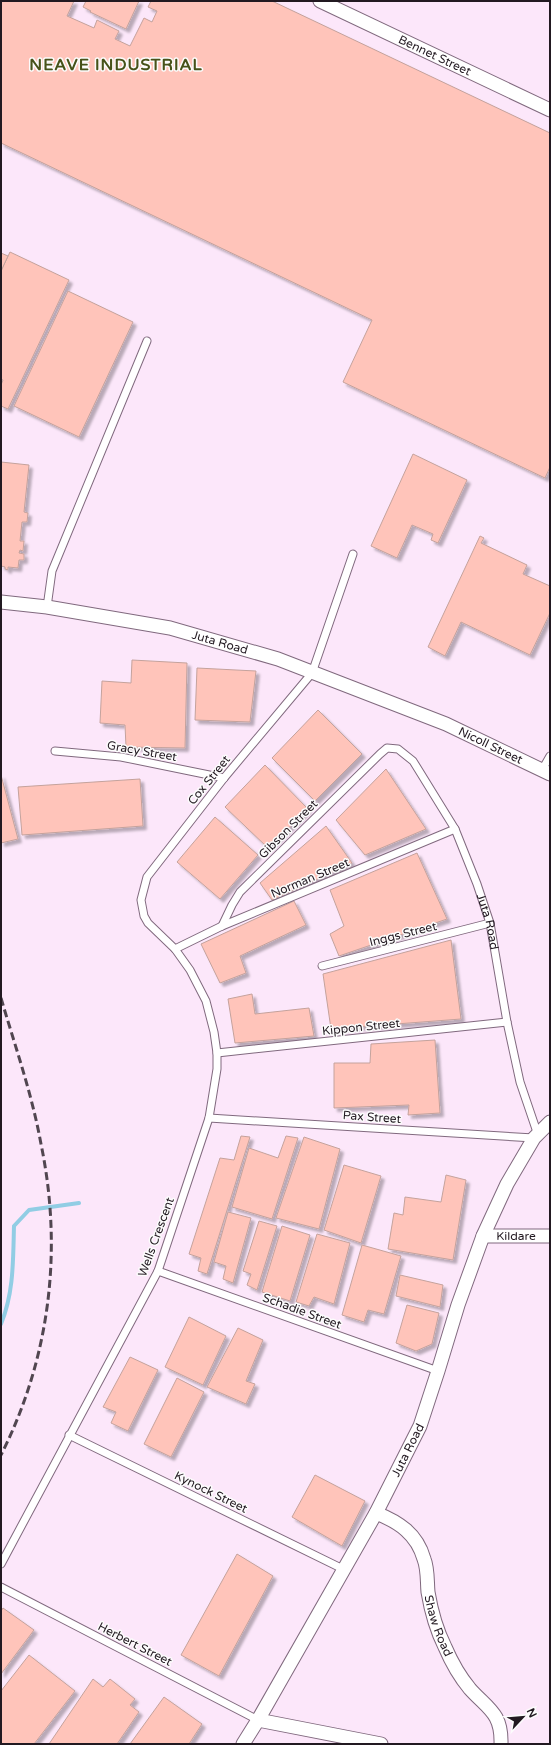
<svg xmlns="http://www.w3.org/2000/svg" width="551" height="1745" font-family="'Varela Round',sans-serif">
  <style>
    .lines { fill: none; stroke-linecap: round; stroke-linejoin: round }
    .stream { stroke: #91cde4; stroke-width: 4 }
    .building { fill: #ffc4ba; stroke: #c4a29c; filter: url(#shadow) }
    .service-casing { stroke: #80697e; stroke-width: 9 }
    .minor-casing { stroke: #80697e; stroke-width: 15 }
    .service { stroke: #fff; stroke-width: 7 }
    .minor { stroke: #fff; stroke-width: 13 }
    .rail { stroke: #514650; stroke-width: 3; stroke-dasharray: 8 4; stroke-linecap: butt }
    .labels { text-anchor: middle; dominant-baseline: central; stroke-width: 3; stroke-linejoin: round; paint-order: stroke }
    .street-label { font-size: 12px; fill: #221921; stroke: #fcfcfc }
    .district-label { font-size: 16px; font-weight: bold; letter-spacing: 1px; fill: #475219; stroke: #fcfcfc }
  </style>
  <defs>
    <filter id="shadow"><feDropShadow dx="3.5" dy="3.5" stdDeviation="1" flood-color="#0004"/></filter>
  </defs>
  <rect width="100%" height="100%" fill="#fce7fa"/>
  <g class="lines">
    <path class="stream" d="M 1,1324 C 14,1292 13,1260 14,1226 L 29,1210 L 79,1203"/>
  </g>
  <g class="building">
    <polygon points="1,1 74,1 67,16 94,28 97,20 119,31 115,39 130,46 144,18 152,22 157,11 148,7 151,1 272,1 550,133 550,467 545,478 343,382 372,320 1,143"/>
    <polygon points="86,1 139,1 126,29 90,12 91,11 83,7"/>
    <polygon points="10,252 69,280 8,409 1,406 1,385 3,380 1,379 1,271"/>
    <polygon points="1,253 8,256 1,271"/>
    <polygon points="68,291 133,322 79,437 14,406"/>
    <polygon points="413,454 467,480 438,543 431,540 433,534 412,525 397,558 371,546"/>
    <polygon points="1,462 29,465 24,512 28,513 27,522 22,522 20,541 24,541 23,551 20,550 19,553 24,554 24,560 19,560 18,568 8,567 8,570 5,569 5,567 1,566"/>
    <polygon points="480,536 484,538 481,543 527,565 523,574 550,586 550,613 530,655 461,622 445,656 428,647"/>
    <polygon points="132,660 187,663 185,748 126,747 125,725 100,723 102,681 131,683"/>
    <polygon points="197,668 256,671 250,722 195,720"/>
    <polygon points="318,710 362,754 315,801 272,758"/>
    <polygon points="265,765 308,809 268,848 225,807"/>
    <polygon points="386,769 426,829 365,855 336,820"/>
    <polygon points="1,775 18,839 1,843"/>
    <polygon points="140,779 143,826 22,835 18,787"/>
    <polygon points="215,817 258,855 220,899 177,862"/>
    <polygon points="326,826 352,863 272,900 260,883"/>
    <polygon points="417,853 447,919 339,956 330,934 344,926 330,890"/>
    <polygon points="294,901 306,925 240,956 246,973 220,983 201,944"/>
    <polygon points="451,940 461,1019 331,1029 323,974"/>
    <polygon points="252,994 255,1014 309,1008 314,1036 235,1043 228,999"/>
    <polygon points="435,1040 440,1113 408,1115 409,1105 334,1108 334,1063 370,1063 371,1044"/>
    <polygon points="241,1136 250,1137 207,1274 198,1271 201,1258 189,1254 220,1158 234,1160"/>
    <polygon points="286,1136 298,1138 272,1219 232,1207 249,1148 278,1158"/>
    <polygon points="304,1137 340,1149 319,1229 276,1218"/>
    <polygon points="344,1165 381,1176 361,1243 324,1230"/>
    <polygon points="446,1175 466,1180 453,1260 388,1249 394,1213 403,1215 405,1197 441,1202"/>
    <polygon points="228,1212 251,1218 233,1283 223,1279 226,1266 214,1262"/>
    <polygon points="259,1221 277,1226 257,1290 247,1285 251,1274 243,1271"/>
    <polygon points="282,1226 310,1235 290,1301 262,1292"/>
    <polygon points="317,1234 350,1243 334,1304 314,1297 309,1306 296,1302"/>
    <polygon points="362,1245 401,1256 384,1314 368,1310 364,1322 342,1315"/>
    <polygon points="400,1275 443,1285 440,1307 396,1296"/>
    <polygon points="407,1305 439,1313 432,1344 416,1351 396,1343"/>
    <polygon points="189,1317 226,1336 203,1385 165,1367"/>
    <polygon points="238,1328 263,1340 246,1381 255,1384 246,1404 207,1387"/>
    <polygon points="130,1357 158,1370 128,1431 111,1423 116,1412 103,1407"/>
    <polygon points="177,1378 204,1392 171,1457 144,1444"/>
    <polygon points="315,1475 365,1501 342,1546 292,1517"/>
    <polygon points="237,1554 273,1576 219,1676 181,1655"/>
    <polygon points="3,1608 34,1630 1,1674 1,1611"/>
    <polygon points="29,1655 75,1691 34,1744 1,1744 1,1691"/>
    <polygon points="93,1679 103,1687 110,1679 135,1699 130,1705 139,1712 117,1744 49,1744"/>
    <polygon points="164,1697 202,1724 189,1744 130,1744"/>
  </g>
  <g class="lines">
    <defs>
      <g id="service">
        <polyline points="47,607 52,571 147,341"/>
        <polyline points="55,751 121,757 224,778"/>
        <polyline points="542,770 550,756"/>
        <path id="s1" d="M 222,926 L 232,905 L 240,892 L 380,754 L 387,748 L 398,749 L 413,761 L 455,829 L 477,884 L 490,923 L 507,1022 L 520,1082 L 538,1135"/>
        <polyline points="175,949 222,926 455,829"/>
        <polyline points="322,966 490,923"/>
        <polyline points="217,1053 507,1022"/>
        <polyline points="209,1118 534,1138"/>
        <polyline points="158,1271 438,1371"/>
        <polyline points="69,1435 343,1569"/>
        <polyline points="1,1564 158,1271 209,1118 217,1069 217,1053 214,1032 206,1001 190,970 175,949 148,923 144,916 141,900 147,877 224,778 312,673 353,554"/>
        <polyline points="1,1587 258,1720"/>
      </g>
      <g id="minor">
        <path id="s2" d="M 320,1 L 550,110"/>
        <path id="s3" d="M 1,602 L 47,607 L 170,628 L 278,659 L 446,724 L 550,774"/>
        <path id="s4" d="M 483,1236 L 550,1236"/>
        <path id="s5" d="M 376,1513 C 399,1522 417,1534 424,1559 C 428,1569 427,1581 428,1592 C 431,1610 437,1631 445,1647 C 451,1661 460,1677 470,1689 C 488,1709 502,1713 501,1744"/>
        <polyline points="258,1720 381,1744"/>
        <path id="s6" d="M 243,1744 L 258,1720 L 376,1513 L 420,1426 L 438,1371 L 458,1305 L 483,1236 L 507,1184 L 534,1138 L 550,1122"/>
      </g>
    </defs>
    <use href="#service" class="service-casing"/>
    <use href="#minor" class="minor-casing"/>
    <use href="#service" class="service"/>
    <use href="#minor" class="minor"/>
    <path class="rail" d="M 1,998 C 15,1046 32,1094 41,1144 C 63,1250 50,1358 1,1455"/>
  </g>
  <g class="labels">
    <g class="street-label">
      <text stroke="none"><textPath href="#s2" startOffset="127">Bennet Street</textPath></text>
      <text stroke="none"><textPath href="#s3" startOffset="223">Juta Road</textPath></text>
      <text stroke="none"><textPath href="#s3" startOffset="513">Nicoll Street</textPath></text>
      <text transform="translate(142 751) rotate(10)">Gracy Street</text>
      <text transform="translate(209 780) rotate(-51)">Cox Street</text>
      <text transform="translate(288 829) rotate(-45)">Gibson Street</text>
      <text transform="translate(310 878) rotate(-23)">Norman Street</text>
      <text stroke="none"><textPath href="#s1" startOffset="453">Juta Road</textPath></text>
      <text transform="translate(403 934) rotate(-14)">Inggs Street</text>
      <text transform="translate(361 1027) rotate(-6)">Kippon Street</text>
      <text transform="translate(372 1117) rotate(4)">Pax Street</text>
      <text stroke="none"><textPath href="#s4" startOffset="33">Kildare</textPath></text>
      <text transform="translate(156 1237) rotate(-70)">Wells Crescent</text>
      <text transform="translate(302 1311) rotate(20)">Schadie Street</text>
      <text stroke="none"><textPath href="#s6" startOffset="337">Juta Road</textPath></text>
      <text transform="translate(211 1492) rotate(26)">Kynock Street</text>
      <text stroke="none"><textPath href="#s5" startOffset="138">Shaw Road</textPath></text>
      <text transform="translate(135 1644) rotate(27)">Herbert Street</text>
    </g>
    <g class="district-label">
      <text x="116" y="65">NEAVE INDUSTRIAL</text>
    </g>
  </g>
  <rect width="551" height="1745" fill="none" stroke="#221921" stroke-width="4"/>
  <g transform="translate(523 1717) rotate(64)" stroke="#fcfcfc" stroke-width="3" paint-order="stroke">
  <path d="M0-3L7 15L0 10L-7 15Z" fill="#221921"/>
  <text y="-6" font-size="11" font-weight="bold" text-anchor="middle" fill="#221921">N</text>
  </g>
</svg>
